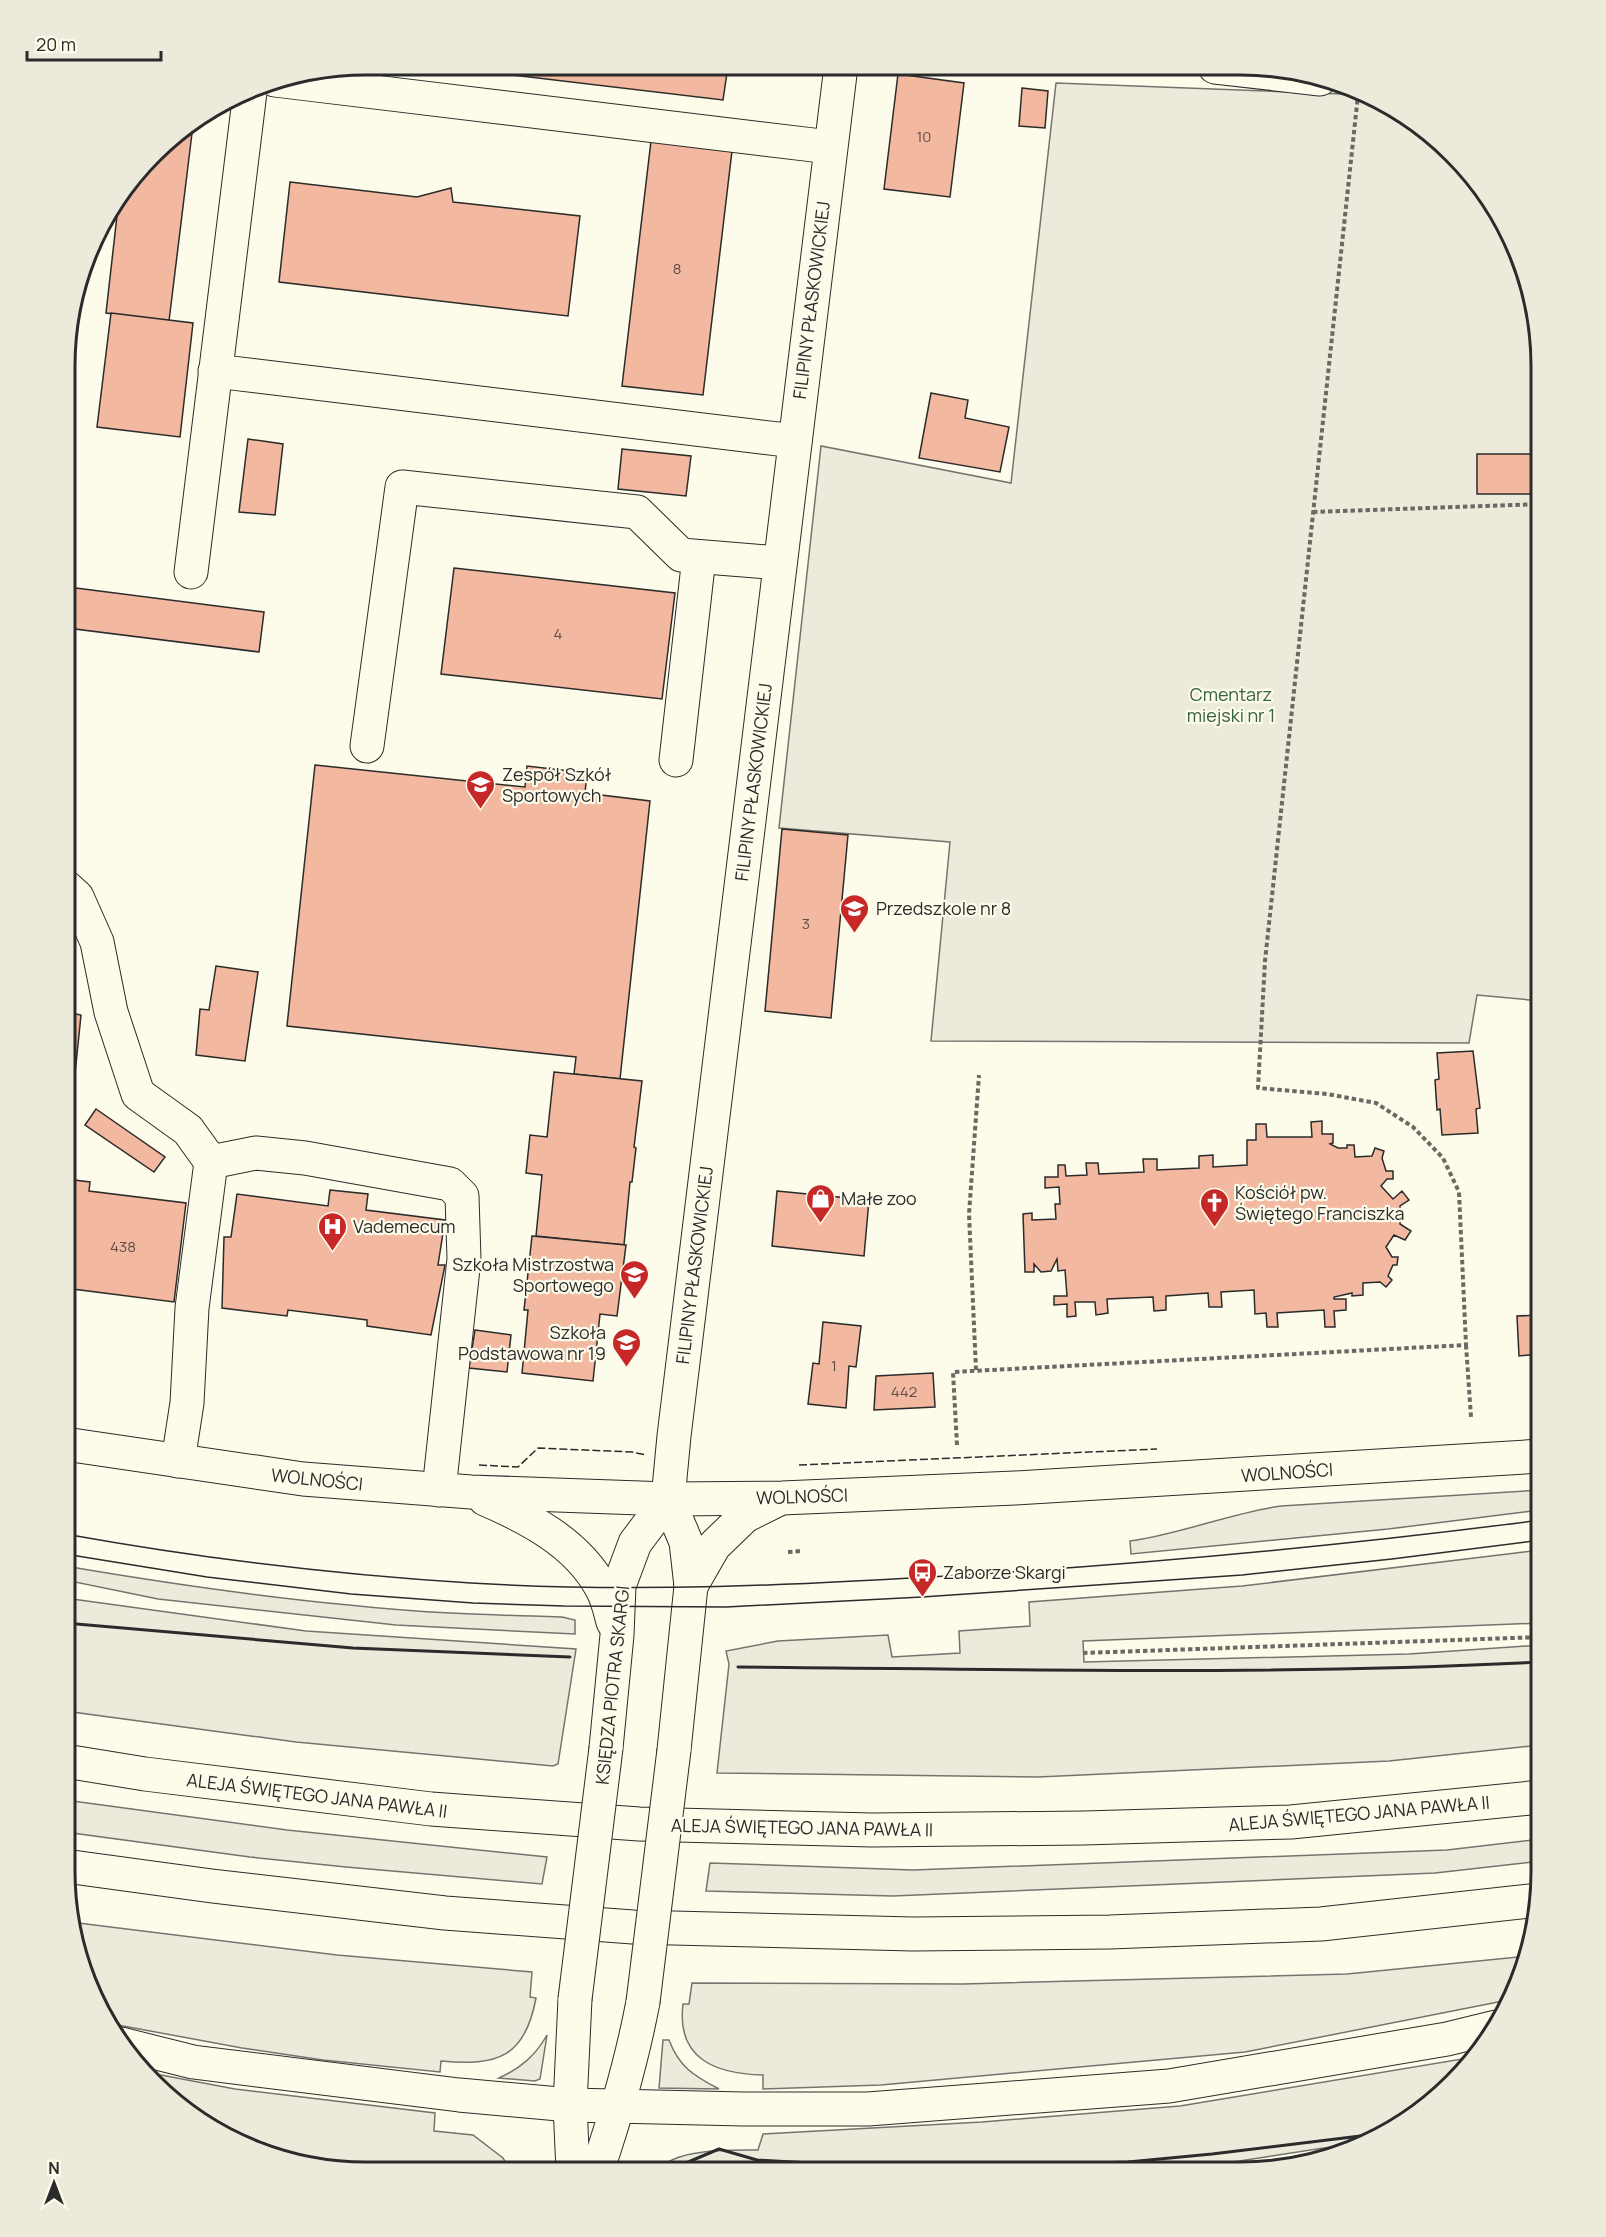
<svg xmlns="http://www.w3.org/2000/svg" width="1606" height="2237" font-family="Manrope,sans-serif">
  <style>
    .green { fill: #ecebdb; stroke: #74746e; stroke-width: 1.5 }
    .building { fill: #f2b8a0; stroke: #2b2b2b; stroke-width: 1.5 }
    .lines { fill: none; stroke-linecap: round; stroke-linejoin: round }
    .minor-casing { stroke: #2b2b2b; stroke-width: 35 }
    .major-casing { stroke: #2b2b2b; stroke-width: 35 }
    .path { stroke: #6a6964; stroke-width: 4; stroke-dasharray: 4.5 3; stroke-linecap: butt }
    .minor { stroke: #fdfbea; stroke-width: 33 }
    .major { stroke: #fdfbea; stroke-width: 33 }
    .tram { stroke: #2b2b2b; stroke-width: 1.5 }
    .minor-bridge-casing { stroke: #2b2b2b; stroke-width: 35; stroke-linecap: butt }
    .minor-bridge { stroke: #fdfbea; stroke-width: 33 }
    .fence { stroke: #2b2b2b; stroke-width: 1.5; stroke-dasharray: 8 3; stroke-linecap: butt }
    .wall { stroke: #2b2b2b; stroke-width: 3 }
    .labels { text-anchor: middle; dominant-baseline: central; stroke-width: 4.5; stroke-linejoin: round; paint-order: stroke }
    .number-label { font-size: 15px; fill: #5d4e48 }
    .street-label { font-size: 18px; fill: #2b2b2b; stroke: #fdfbea }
    .park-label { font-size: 18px; fill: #34623c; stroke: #fdfbea }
    .poi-label { font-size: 18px; fill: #2b2b2b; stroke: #fdfbea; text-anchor: start }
    .rim { fill: none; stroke: #2b2b2b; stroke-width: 3 }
  </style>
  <rect width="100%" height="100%" fill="#fdfbea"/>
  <g class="green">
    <polygon points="1056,83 1368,95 1423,127 1467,168 1511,233 1531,288 1541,366 1541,1001 1477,995 1469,1043 931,1041 950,842 779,828 821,446 1011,483"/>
    <path d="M 1541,1490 L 1541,1510 L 1388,1529 L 1131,1554 L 1130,1541 C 1182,1534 1230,1513 1281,1506 Z"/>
    <polygon points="1541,1550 1541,1623 1083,1641 1084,1662 1409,1654 1541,1645 1541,1745 1389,1761 1038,1777 717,1773 729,1664 726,1651 778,1641 888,1635 892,1657 960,1653 959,1631 1030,1626 1029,1602 1242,1586"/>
    <path d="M 65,1566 C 159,1582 254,1596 349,1605 C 420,1613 491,1615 562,1617 L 575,1620 L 575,1634 L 396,1625 L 158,1599 L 65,1580 Z"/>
    <polygon points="65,1598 306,1631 576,1649 558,1764 553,1766 296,1742 65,1711"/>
    <polygon points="65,1800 287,1830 547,1857 542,1884 346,1867 250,1857 65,1832"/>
    <polygon points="1541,1839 1541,1861 1435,1873 893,1896 706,1891 710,1863 913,1870 1447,1850"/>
    <path d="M 70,1922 L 337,1955 L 532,1972 L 530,1997 L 536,1998 C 525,2058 497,2066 441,2061 L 440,2072 L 323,2060 L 242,2048 L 107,2023 L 95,2004 L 70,1930 Z"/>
    <path d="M 1528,1956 L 1525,1968 L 1510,1999 L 1503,2001 L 1245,2052 L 881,2085 L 763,2089 L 763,2075 C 716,2074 676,2059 683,2004 L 689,2004 L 692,1983 L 963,1984 L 1347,1974 Z"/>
    <path d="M 547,2035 L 540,2079 L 535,2081 L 499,2078 C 521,2068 535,2056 547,2035 Z"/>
    <path d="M 663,2040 L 669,2040 C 679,2067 694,2076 719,2089 L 659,2088 Z"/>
    <path d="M 1474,2057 L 1438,2098 L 1367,2144 L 1356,2143 L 1168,2172 L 658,2171 C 673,2148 733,2150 758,2150 L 763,2134 L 982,2122 L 1180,2106 Z"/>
    <polygon points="145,2072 235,2089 435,2113 434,2131 473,2135 503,2158 510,2170 327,2170 251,2150 183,2110"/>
  </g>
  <g class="building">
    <polygon points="428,65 728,66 723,100"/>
    <polygon points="898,74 964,83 950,197 884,189"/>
    <polygon points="1022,88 1048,91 1045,128 1019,126"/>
    <polygon points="193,125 169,321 106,313 119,198 168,139"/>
    <polygon points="651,141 732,151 703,395 622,386"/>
    <polygon points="290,182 417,197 451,188 453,202 580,216 568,316 279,282"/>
    <polygon points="111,313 193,323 180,437 97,427"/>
    <polygon points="931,393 968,400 965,418 1009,427 1000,472 919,458"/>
    <polygon points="248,439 283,444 275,515 239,512"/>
    <polygon points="622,449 691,456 686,496 618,489"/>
    <rect x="1477" y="454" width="64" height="40"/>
    <polygon points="454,568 675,593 662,699 441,674"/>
    <polygon points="68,587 264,612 259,652 67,628"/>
    <polygon points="315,765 525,787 527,766 587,773 585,793 650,801 620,1079 574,1074 576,1057 287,1026"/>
    <polygon points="782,829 848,835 831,1018 765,1011"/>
    <polygon points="216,966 258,972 245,1061 196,1055 200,1009 209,1010"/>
    <polygon points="66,1012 81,1015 75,1074 66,1072"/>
    <polygon points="1473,1051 1480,1108 1476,1109 1478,1133 1442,1135 1440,1109 1437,1110 1435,1080 1439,1079 1437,1053"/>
    <polygon points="554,1072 642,1081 634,1147 636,1148 632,1182 630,1182 624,1245 536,1236 542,1175 526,1173 530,1135 547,1137"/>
    <polygon points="96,1109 165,1157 154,1172 85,1125"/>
    <polygon points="1322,1121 1322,1134 1333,1134 1333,1143 1330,1144 1338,1148 1347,1148 1347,1145 1354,1145 1355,1157 1372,1156 1375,1148 1384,1151 1382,1158 1386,1171 1393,1171 1393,1179 1387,1179 1381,1186 1393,1199 1402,1191 1409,1200 1400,1206 1400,1224 1411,1231 1405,1240 1394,1235 1386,1247 1392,1257 1398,1257 1397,1265 1393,1265 1388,1276 1392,1280 1386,1287 1380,1282 1363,1283 1363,1295 1352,1296 1352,1293 1334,1297 1334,1299 1346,1299 1346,1310 1334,1311 1335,1327 1325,1327 1324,1310 1277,1313 1278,1327 1267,1327 1266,1313 1255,1314 1254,1290 1221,1292 1222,1307 1209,1307 1208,1293 1166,1296 1166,1310 1154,1311 1153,1297 1107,1299 1108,1313 1096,1315 1095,1302 1075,1302 1076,1316 1067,1317 1067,1304 1054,1305 1054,1296 1067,1296 1065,1270 1058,1271 1057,1259 1051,1271 1041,1272 1034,1264 1034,1272 1025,1272 1023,1214 1032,1213 1032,1220 1056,1219 1055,1204 1060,1204 1059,1187 1045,1188 1045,1177 1058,1177 1058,1165 1065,1165 1066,1176 1087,1175 1086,1163 1098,1163 1099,1174 1144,1172 1143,1159 1157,1159 1157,1170 1199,1168 1199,1156 1213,1155 1213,1167 1247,1165 1247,1140 1256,1140 1256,1124 1266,1124 1267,1137 1312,1137 1311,1122"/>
    <polygon points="66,1179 90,1182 89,1191 186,1203 174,1302 65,1288"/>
    <polygon points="330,1190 368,1194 366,1210 445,1220 438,1265 445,1265 431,1335 367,1326 367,1320 288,1310 287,1316 222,1308 224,1237 231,1237 237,1194 328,1206"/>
    <polygon points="777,1191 869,1200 864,1256 772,1246"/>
    <polygon points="532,1236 626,1245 617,1316 600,1314 593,1381 522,1373 528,1310 524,1310"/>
    <polygon points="1541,1315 1541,1354 1519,1356 1517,1316"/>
    <polygon points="823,1322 861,1326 856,1367 849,1366 846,1408 808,1404 813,1363 819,1364"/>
    <polygon points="475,1330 511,1335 507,1372 469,1368"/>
    <polygon points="933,1373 935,1407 874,1410 876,1376"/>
  </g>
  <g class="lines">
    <defs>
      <g id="minor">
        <polyline points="1215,67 1320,79"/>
        <polyline points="275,80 830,147"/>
        <polyline points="215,371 795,441"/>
        <polyline points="191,572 250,92"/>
        <polyline points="367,746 402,487 637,512 681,555 779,563"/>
        <polyline points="676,760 699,557"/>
        <polyline points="66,887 77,897 97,942 111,1012 138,1094 188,1130 211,1162"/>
        <polyline points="65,1444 303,1479 471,1492 668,1499 782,1498 1015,1488 1541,1456"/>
        <polyline points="178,1461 187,1403 192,1308 211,1162 256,1153 305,1158 450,1184 462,1196 464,1259 439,1490"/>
        <path d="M 485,1499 C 529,1518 577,1543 601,1587 C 607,1597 610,1610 613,1622"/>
        <polyline points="691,1586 714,1546 745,1516 779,1499"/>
        <polyline points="606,1748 617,1635 619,1586 635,1543 668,1499"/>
        <polyline points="674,1750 691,1586 686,1542 668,1499 674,1436 841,66"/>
        <polyline points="573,2171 570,2105 575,1999"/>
        <path d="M 597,2171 C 616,2115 632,2060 643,2002"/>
      </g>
      <g id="major">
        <polyline points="65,1761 145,1774 431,1809 639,1824 872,1830 1084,1828 1291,1822 1541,1797"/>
        <polyline points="65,1866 212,1886 445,1913 633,1927 913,1934 1110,1932 1321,1924 1539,1900"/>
        <polyline points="121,2044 193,2062 459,2095 570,2105 743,2109 868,2109 1169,2086 1447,2039 1496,2027"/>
      </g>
    </defs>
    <use href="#minor" class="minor-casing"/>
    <use href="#major" class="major-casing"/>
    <g class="path">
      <polyline points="1313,512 1541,504"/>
      <polyline points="1466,1345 1471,1417"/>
      <polyline points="976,1370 969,1214 979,1075"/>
      <polyline points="957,1445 953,1372 1466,1345 1459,1192 1443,1158 1413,1127 1376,1103 1327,1094 1258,1088 1265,961 1358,95"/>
      <polyline points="788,1552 801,1551"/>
      <polyline points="1083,1653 1541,1637"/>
      <polyline points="1207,2172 1353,2149"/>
    </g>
    <use href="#minor" class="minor"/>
    <use href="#major" class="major"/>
    <g class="tram">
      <path d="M 65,1534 C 199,1558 335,1575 471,1583 C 635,1593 800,1585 963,1575 C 1156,1563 1349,1545 1541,1520"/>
      <polyline points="65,1554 207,1577 351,1594 473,1603 564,1606 726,1607 922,1597 1242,1575 1392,1559 1541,1540"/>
    </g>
    <defs>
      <g id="minor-bridge">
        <polyline points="575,1999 606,1748"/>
        <polyline points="643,2002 674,1750"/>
      </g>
    </defs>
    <use href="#minor-bridge" class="minor-bridge-casing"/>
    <use href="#minor-bridge" class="minor-bridge"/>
    <g class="fence">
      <polyline points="479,1465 518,1467 538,1448 632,1452 646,1455"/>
      <polyline points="799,1465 1157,1449"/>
    </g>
    <g class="wall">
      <polyline points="65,1623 353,1648 570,1657"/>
      <path d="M 738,1667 C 1005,1669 1273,1676 1541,1662"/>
      <polyline points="667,2171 719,2149 757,2160 863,2166 1066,2164 1128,2162 1212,2154 1385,2133"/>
    </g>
  </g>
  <defs>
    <symbol id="school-pin" viewBox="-11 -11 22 30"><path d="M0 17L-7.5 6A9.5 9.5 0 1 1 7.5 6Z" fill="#c62828" stroke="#fdfbea"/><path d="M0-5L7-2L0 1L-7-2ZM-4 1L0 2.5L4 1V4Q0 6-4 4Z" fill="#fff"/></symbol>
    <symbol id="shop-pin" viewBox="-11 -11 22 30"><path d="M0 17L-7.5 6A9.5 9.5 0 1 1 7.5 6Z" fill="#c62828" stroke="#fdfbea"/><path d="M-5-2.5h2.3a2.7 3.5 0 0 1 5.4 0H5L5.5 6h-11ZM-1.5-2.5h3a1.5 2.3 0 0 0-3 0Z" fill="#fff"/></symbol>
    <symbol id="church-pin" viewBox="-11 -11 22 30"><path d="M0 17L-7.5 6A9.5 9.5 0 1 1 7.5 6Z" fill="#c62828" stroke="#fdfbea"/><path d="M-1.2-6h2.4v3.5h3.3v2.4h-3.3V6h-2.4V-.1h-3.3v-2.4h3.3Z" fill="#fff"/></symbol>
    <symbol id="hospital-pin" viewBox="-11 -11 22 30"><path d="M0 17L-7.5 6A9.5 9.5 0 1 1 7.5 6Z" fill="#c62828" stroke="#fdfbea"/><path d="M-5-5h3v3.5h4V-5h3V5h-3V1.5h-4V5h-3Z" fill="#fff"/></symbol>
    <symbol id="bus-pin" viewBox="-11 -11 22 30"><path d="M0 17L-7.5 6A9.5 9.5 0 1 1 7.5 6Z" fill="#c62828" stroke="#fdfbea"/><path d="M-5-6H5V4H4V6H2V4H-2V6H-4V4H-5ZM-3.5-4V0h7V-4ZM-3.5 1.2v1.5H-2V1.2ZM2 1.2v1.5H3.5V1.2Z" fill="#fff"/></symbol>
  </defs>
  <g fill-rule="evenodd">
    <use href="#school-pin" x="464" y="768" width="33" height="45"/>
    <use href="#school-pin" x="838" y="892" width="33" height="45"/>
    <use href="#shop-pin" x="804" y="1182" width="33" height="45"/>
    <use href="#church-pin" x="1198" y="1186" width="33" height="45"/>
    <use href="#hospital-pin" x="316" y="1210" width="33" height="45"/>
    <use href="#school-pin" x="618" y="1258" width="33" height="45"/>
    <use href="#school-pin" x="610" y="1326" width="33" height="45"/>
    <use href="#bus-pin" x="906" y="1556" width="33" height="45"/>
  </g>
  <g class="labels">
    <g class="number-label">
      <text x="924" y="136">10</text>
      <text x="677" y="268">8</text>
      <text x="558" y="633">4</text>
      <text x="806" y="923">3</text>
      <text x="123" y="1246">438</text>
      <text x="834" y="1365">1</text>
      <text x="904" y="1391">442</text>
    </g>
    <g class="street-label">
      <text transform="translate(811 300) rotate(-83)">FILIPINY PŁASKOWICKIEJ</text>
      <text transform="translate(753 782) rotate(-83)">FILIPINY PŁASKOWICKIEJ</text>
      <text transform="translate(694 1265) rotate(-83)">FILIPINY PŁASKOWICKIEJ</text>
      <text transform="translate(1287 1472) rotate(-4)">WOLNOŚCI</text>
      <text transform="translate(317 1479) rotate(6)">WOLNOŚCI</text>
      <text transform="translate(802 1496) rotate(-2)">WOLNOŚCI</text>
      <text transform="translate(612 1685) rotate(-84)">KSIĘDZA PIOTRA SKARGI</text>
      <text transform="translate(317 1795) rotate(7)">ALEJA ŚWIĘTEGO JANA PAWŁA II</text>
      <text transform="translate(1359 1813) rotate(-5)">ALEJA ŚWIĘTEGO JANA PAWŁA II</text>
      <text transform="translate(802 1827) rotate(1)">ALEJA ŚWIĘTEGO JANA PAWŁA II</text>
    </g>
    <g class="park-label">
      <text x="1231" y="694">Cmentarz<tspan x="1231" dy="21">miejski nr 1</tspan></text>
    </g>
    <g class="poi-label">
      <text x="502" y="774">Zespół Szkół<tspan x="502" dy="21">Sportowych</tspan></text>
      <text x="876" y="908">Przedszkole nr 8</text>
      <text x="1235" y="1192">Kościół pw.<tspan x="1235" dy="21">Świętego Franciszka</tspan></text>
      <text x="841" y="1198">Małe zoo</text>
      <text x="353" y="1226">Vademecum</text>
      <text x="614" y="1264" text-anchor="end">Szkoła Mistrzostwa<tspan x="614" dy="21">Sportowego</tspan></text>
      <text x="606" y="1332" text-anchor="end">Szkoła<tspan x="606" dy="21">Podstawowa nr 19</tspan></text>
      <text x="943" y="1572">Zaborze Skargi</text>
    </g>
  </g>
  <path d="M0 0H1606V2237H0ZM366 75H1240A291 291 0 0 1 1531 366V1871A291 291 0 0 1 1240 2162H366A291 291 0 0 1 75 1871V366A291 291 0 0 1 366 75Z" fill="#eceadb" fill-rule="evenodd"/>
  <path class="rim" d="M366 75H1240A291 291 0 0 1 1531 366V1871A291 291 0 0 1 1240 2162H366A291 291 0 0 1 75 1871V366A291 291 0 0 1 366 75Z"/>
  <g transform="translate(54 2183)" stroke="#fdfbea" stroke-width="4.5" paint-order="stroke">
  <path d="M0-4.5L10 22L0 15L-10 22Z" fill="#2b2b2b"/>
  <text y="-9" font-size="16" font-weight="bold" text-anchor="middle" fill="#2b2b2b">N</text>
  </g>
  <path d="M27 51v9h134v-9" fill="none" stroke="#2b2b2b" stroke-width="3"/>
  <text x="36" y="51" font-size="18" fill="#2b2b2b" stroke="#fdfbea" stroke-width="4.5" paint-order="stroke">20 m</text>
</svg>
